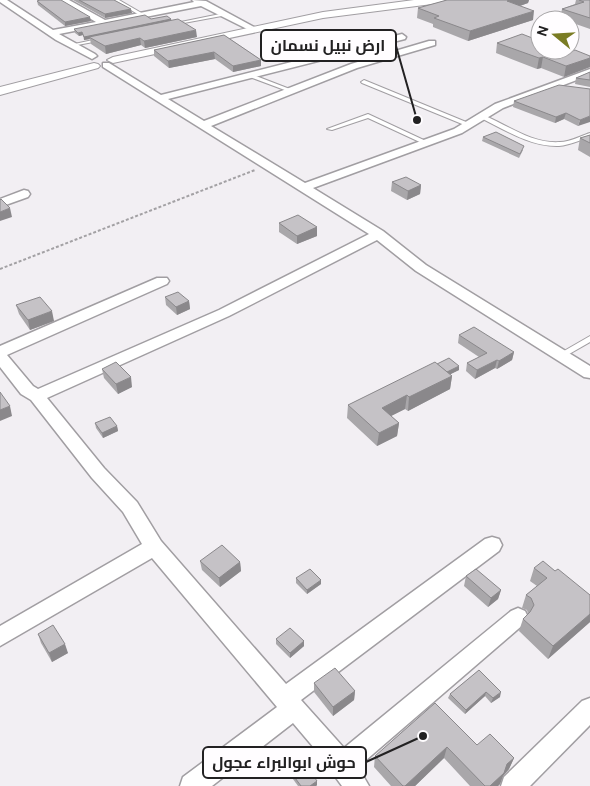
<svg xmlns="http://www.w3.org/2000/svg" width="590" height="786" font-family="Overpass,Cairo,sans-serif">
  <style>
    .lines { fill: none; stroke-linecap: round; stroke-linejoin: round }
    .service-casing { stroke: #a19ea2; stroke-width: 2 }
    .minor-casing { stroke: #a19ea2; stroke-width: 3 }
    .tertiary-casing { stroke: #a19ea2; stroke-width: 2 }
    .path { stroke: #a3a1a4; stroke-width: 2; stroke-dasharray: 3 2; stroke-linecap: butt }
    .service { fill: #fff; fill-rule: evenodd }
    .minor { fill: #fff; fill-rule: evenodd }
    .tertiary { fill: #fff; fill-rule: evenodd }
    .wall { fill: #a9a7aa }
    .shaded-wall { fill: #8a888b }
    .building { fill: #c5c2c6; stroke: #8a888b }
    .leader { fill: none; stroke: #222122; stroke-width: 2 }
    .callout-dot { fill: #222122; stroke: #fffdff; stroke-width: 2 }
    .callout { fill: #fffdff; stroke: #222122; stroke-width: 2 }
    .callout-label { font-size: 16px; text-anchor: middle; font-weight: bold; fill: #222122 }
  </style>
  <rect width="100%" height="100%" fill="#f2eff3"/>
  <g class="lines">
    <defs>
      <g id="service">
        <polygon points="114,0 119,0 145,15 141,16"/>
        <polygon points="225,13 227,15 173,25 171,24"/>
        <polygon points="102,38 104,38 104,40 72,46 70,45"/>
        <polygon points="247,74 251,74 295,91 290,92 247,76"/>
        <polygon points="364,80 471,124 472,125 467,126 362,83 361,82"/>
        <polygon points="368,114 428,142 429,143 424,144 368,118 332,130 327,129"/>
        <path d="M 483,115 C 508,125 531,144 560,142 C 570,142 580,136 590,133 L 590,137 C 580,140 570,145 559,146 C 531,147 505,130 481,118 L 481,116 Z"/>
        <polygon points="590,336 590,342 564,357 558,357 557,355"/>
      </g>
      <g id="minor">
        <polygon points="0,0 7,0 53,30 96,22 59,0 69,0 105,20 194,2 192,0 206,1 254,27 247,29 201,6 59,34 95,54 97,56 92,59 56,40 0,2"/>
        <polygon points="402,34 406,37 405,39 168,99 204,121 351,64 429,41 435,41 435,45 357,68 211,126 305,183 454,129 495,104 590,69 590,75 503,108 462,133 313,188 383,231 426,265 590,366 590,378 584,377 416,271 377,240 229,316 47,398 104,468 137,502 161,541 286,684 485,539 492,537 499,539 502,545 499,551 301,700 344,748 511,611 518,608 525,611 528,617 525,623 358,767 369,786 342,786 315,749 293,723 212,786 180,786 183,777 277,707 152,558 0,646 0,626 142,544 123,512 92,478 31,400 21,394 0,367 0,346 157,278 167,278 169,281 167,284 7,355 33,386 38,389 219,310 369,234 103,67 103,63 109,63 161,95"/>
        <polygon points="24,190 28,191 30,194 28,197 0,207 0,199"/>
        <polygon points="590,698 590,725 530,786 501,786 504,777 582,701"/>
      </g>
      <g id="tertiary">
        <polygon points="414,0 445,0 440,3 323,18 113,63 107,60 113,57 323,12"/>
        <polygon points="94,63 98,64 100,66 98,68 0,95 0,87"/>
      </g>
    </defs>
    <use href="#service" class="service-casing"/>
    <use href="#minor" class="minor-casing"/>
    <use href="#tertiary" class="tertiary-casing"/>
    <polyline class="path" points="0,269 255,170"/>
    <use href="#service" class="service"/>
    <use href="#minor" class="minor"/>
    <use href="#tertiary" class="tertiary"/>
  </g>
  <g class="wall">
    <polygon points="73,0 114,0 132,13 105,18"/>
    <polygon points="447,0 529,0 528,3 520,6 533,20 468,41 433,27 433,24 417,18 418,8"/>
    <polygon points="576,0 590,0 590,29 570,22 570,20 564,20 560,19 562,9 575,4"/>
    <polygon points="37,1 91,21 65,26 38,5"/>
    <polygon points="151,19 171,19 171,21 197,37 145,48 141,45 106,54 91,44 90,39 84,40 83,35 79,36 75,33 74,29"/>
    <polygon points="224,35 261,60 261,66 233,72 215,59 169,68 154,56 154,50"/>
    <polygon points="497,43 570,52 590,56 590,67 564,77 541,68 537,69 496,53"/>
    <polygon points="590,72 590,87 575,84 576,78"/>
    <polygon points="590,89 578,126 564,119 555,123 513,107 514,101"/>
    <polygon points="590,135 590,157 578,150 580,138"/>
    <polygon points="483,137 523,150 519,158 482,141"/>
    <polygon points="392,182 421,185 420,194 407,200 391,191"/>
    <polygon points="279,223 317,227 317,236 297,244 279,232"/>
    <polygon points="165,297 189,301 190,309 177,315 166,305"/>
    <polygon points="16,305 54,321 30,330 19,314"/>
    <polygon points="459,335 514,352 512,360 497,369 495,368 475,379 466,371 467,363 479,357 458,343"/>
    <polygon points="437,364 459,370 450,374 452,376 450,389 408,411 405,409 391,416 399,423 397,436 377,446 347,418 348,405"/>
    <polygon points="102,369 132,387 118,394 104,378"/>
    <polygon points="95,423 117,426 118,431 103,438 96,428"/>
    <polygon points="200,561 240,562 241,571 220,587 202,570"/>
    <polygon points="534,568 555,571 590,595 590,622 548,659 519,631 523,619 528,614 527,610 522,608 526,595 537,586 530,581"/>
    <polygon points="466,576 501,590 498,599 488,607 464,586"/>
    <polygon points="296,578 321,580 321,584 307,594 296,583"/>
    <polygon points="38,634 68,653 52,662 41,643"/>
    <polygon points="276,639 304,641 304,646 290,658 276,644"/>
    <polygon points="479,670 500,697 491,703 485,696 465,714 448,698 450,694"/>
    <polygon points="314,683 355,691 354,700 333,716 314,692"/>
    <polygon points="435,703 477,745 514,758 509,769 503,776 500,784 498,786 470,786 444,758 415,786 391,786 374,767 375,756"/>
    <polygon points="290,771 317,781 317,785 316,786 298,786 290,775"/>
  </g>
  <g class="shaded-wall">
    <polygon points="510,0 529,0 528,3 505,11 507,1"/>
    <polygon points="131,9 132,13 105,18 105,14"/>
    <polygon points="534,11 533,20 468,41 470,31"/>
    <polygon points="90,17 91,21 65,26 65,22"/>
    <polygon points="171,19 172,22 89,37 90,39 84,40 84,37"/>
    <polygon points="196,30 197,37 145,48 144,41"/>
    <polygon points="82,32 83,35 79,36 78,33"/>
    <polygon points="140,38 141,45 106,54 105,46"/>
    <polygon points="214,52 215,59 169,68 168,61"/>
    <polygon points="543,57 541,68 537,69 539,58"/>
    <polygon points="590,58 590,67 564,77 566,66"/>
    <polygon points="261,60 261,66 233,72 233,66"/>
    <polygon points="566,113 564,119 555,123 556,117"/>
    <polygon points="590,116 590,122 578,126 580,120"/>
    <polygon points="421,185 420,194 407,200 408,191"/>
    <polygon points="10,208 12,217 0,221 0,212"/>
    <polygon points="317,227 317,236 297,244 297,236"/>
    <polygon points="189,301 190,309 177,315 176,307"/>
    <polygon points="52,311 54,321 30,330 28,320"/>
    <polygon points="514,352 512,360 497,369 499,361"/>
    <polygon points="497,360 495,368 475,379 477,370"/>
    <polygon points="459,366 459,370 445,377 446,372"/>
    <polygon points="452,376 450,389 408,411 409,397"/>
    <polygon points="131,377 132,387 118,394 116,384"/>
    <polygon points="407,395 405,409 381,421 382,408"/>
    <polygon points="10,406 12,416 0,421 0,410"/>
    <polygon points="399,423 397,436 377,446 379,433"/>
    <polygon points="117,426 118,431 103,438 102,433"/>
    <polygon points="240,562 241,571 220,587 219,578"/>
    <polygon points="321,580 321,584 307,594 307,590"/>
    <polygon points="501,590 498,599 488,607 491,598"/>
    <polygon points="590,614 590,622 548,659 553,646"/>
    <polygon points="304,641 304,646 290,658 290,653"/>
    <polygon points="65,644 68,653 52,662 49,653"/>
    <polygon points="355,691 354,700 333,716 333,707"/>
    <polygon points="486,692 485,696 465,714 466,710"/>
    <polygon points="501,692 500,697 491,703 493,698"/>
    <polygon points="447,747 444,758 415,786 405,786"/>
    <polygon points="514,758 509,769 503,776 500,784 498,786 490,786 507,764"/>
    <polygon points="317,781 317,785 316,786 310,786"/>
  </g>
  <g class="building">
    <polygon points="40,0 61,0 90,17 65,22 37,1"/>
    <polygon points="79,0 114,0 131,9 105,14"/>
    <polygon points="447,0 510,0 507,1 534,11 470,31 434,18 439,16 418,8"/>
    <polygon points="579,0 590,0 590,18 562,9 584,2"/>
    <polygon points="145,15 151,19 167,16 171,19 84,37 82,32 78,33 74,29"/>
    <polygon points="178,19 196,30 144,41 140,38 105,46 89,37"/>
    <polygon points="522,34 540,41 540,50 566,50 570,52 575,50 590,56 590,58 566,66 543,57 539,58 497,43"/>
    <polygon points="224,35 261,60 233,66 214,52 168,61 154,50"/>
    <polygon points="590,72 590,80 576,78"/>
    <polygon points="559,85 590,89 590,116 580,120 566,113 556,117 514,101"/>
    <polygon points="496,132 524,146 520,154 483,137"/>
    <polygon points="590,135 590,143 580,138"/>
    <polygon points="406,177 421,185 408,191 392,182"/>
    <polygon points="1,199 10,208 0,212 0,200"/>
    <polygon points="298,215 317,227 297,236 279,223"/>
    <polygon points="178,292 189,301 176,307 165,297"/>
    <polygon points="40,297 52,311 28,320 16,305"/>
    <polygon points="474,327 514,352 499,361 497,360 477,370 467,363 487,353 459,335"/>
    <polygon points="449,358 459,366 447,372 437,364"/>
    <polygon points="116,362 131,377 116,384 102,369"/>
    <polygon points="435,362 452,376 409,397 407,395 382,408 399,423 379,433 348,405"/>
    <polygon points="0,392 10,406 0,410"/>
    <polygon points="110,417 117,426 102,433 95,423"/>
    <polygon points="222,545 240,562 219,578 200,561"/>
    <polygon points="543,561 555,571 558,569 590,595 590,614 553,646 523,619 530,612 534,605 531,598 526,595 547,578 534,568"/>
    <polygon points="310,569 321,580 307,590 296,578"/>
    <polygon points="476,569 501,590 491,598 466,576"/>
    <polygon points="53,625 65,644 49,653 38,634"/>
    <polygon points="290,628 304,641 290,653 276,639"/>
    <polygon points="335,668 355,691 333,707 314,683"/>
    <polygon points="479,670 501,692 493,698 486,692 466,710 450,694"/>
    <polygon points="435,703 477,745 490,734 514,758 507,764 504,773 490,786 485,786 447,747 405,786 403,786 375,756"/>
    <polygon points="303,761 317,781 310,786 301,786 290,771"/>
  </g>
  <path class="leader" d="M417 120L396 46M423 736L366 762"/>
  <g class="callout-dot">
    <circle cx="417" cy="120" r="5"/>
    <circle cx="423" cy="736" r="5"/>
  </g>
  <g class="callout">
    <rect x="261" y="30" width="135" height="31" rx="5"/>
    <rect x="203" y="747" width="163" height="31" rx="5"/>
  </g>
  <g class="callout-label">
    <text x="328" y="51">ارض نبيل نسمان</text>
    <text x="284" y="768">حوش ابوالبراء عجول</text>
  </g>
  <g transform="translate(555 35) rotate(288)"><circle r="24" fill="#fffdff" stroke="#a7a5a7"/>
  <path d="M0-4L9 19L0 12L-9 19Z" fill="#7a7c24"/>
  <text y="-8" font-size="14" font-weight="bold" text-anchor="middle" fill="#222122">N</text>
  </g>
</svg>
